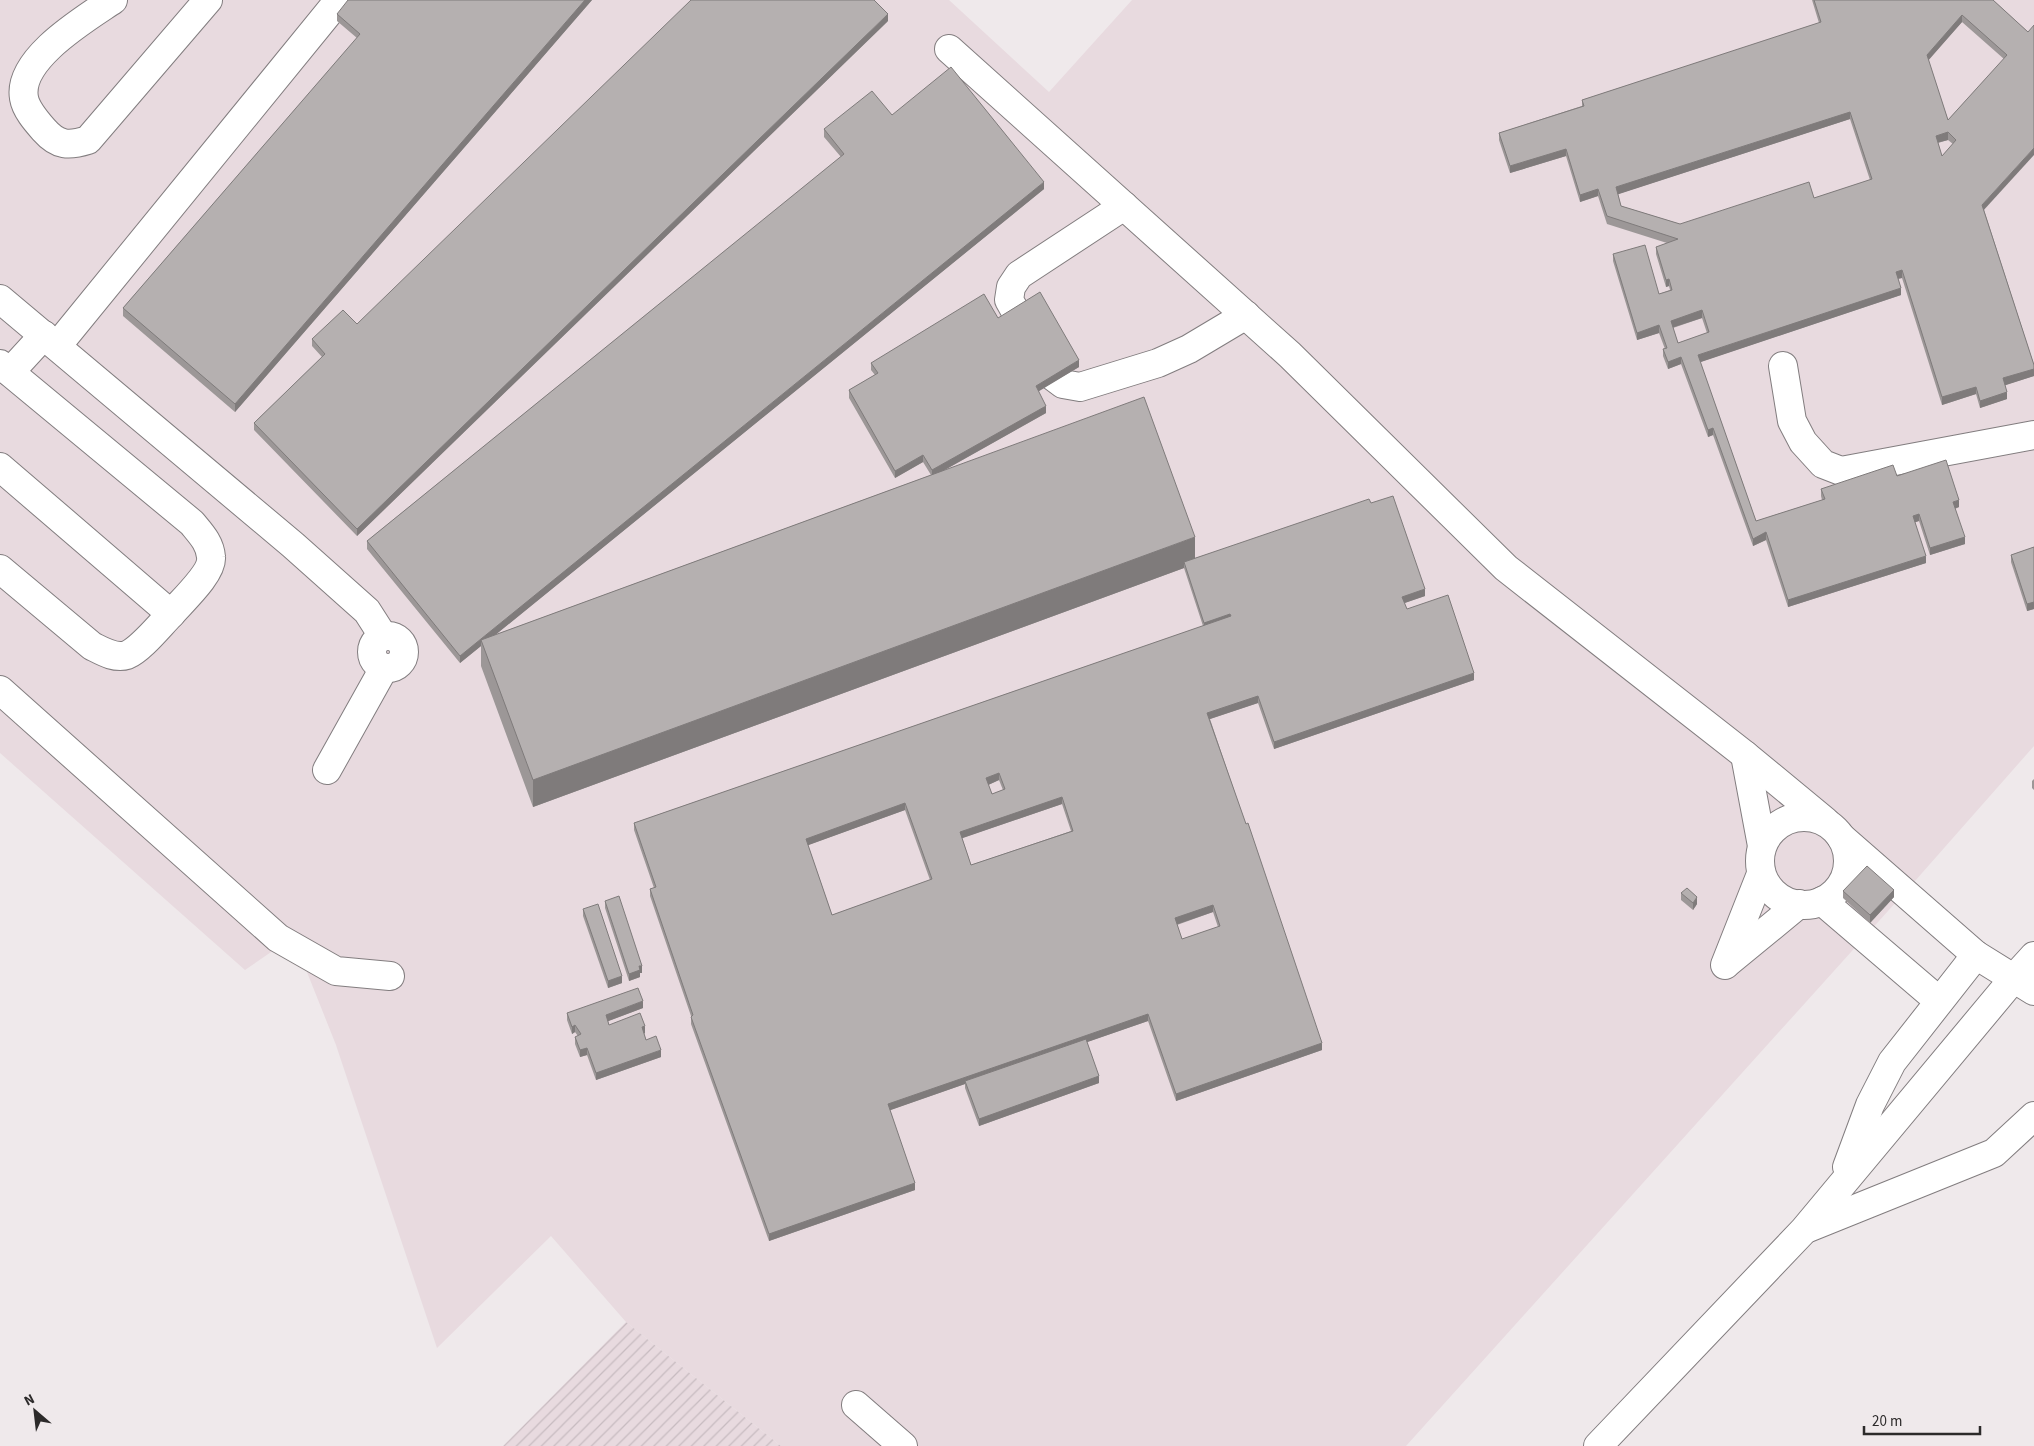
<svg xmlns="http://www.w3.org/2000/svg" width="2034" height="1446" font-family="'Source Sans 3',sans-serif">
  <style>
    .built { fill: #e8dadf }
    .industrial { fill: url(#industrial-furrows) }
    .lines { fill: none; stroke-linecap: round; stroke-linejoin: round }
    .minor-casing { stroke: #827d7f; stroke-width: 30 }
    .minor { stroke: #fff; stroke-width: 28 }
    .wall { fill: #9c9797; fill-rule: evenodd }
    .shaded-wall { fill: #7f7b7b }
    .building { fill: #b5b0b0; stroke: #7f7b7b; fill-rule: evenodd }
  </style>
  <defs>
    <pattern id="industrial-furrows" width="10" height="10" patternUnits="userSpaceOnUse" patternTransform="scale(1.25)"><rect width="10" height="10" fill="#e8dadf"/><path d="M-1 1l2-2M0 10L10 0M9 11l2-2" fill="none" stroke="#c7bbc0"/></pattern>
  </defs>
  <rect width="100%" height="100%" fill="#efe9eb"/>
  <polygon class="built" points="0,0 949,0 1049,92 1132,0 2034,0 2034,746 1915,881 1406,1446 781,1446 626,1322 551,1236 437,1348 336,1045 293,937 245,970 0,753"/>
  <polygon class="industrial" points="626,1322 781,1446 503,1446"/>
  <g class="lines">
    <defs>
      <g id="minor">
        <path d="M 113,0 C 85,19 17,59 24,98 C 26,110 37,122 44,130 C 58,146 69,146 88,140 L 208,0"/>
        <polyline points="949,49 1290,355 1506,568 1745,755 1825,821"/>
        <polyline points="1124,206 1019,275 1011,287 1009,300 1051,375 1063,384 1080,387 1158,363 1189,349 1246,315"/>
        <polyline points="0,299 293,545 367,611 383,636"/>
        <polyline points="57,346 339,0"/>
        <path d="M 0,364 L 192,523 C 201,534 210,543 211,557 C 213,573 181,602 171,614 L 0,467"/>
        <polyline points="1783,366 1792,421 1803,442 1823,464 1841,471 2034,435"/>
        <polyline points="10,372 44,335"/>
        <path d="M 0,569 L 92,646 C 102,651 115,659 127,655 C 141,649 160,625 171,614"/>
        <circle cx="388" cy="652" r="16"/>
        <polyline points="0,690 278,938 336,971 390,976"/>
        <polyline points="1745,755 1762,846"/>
        <polyline points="327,770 384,668"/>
        <circle cx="1804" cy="861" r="44"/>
        <polyline points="1841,837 1976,955"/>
        <polyline points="1822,901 1939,1001"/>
        <polyline points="1726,964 1799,904"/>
        <polyline points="1725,965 1761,874"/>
        <polyline points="1847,1167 1870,1105 1892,1062 1976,955 2034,991"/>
        <polyline points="1808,1228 1994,1153 2034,1116"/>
        <polyline points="856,1405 903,1446"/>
        <polyline points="1598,1446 1804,1230 2014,978 2034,956"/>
      </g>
    </defs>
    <use href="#minor" class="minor-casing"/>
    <use href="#minor" class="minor"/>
  </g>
  <g class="wall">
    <polygon points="592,0 235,412 123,316 123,308 357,38 337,21 337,14"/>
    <path d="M 1812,0 L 1993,0 L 2028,32 L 1984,210 L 2034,365 L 2034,376 L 2005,385 L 2007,399 L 1980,408 L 1976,394 L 1942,405 L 1902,278 L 1898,279 L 1901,295 L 1700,362 L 1756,521 L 1822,500 L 1821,496 L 1821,489 L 1897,476 L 1959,507 L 1955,509 L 1965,544 L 1930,555 L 1919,521 L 1915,522 L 1926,563 L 1788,607 L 1766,540 L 1753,546 L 1713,435 L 1708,437 L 1681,364 L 1668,369 L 1663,356 L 1663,349 L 1665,349 L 1659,333 L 1637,340 L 1613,261 L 1613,254 L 1659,294 L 1670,290 L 1669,286 L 1666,287 L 1656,254 L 1656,247 L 1667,243 L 1607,224 L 1598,196 L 1580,202 L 1566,156 L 1510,173 L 1499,140 L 1499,133 L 1582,106 L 1582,100 L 1819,23 ZM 1962,22 L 2004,59 L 1948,120 L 1928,60 ZM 1850,119 L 1870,180 L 1814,198 L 1680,224 L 1621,206 L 1618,194 ZM 1948,140 L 1953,144 L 1942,156 L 1938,143 ZM 1702,318 L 1707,333 L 1678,343 L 1673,328 Z"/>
    <polygon points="888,21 357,536 254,430 254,423 322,357 312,346 312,339 357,324"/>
    <path d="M 892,115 L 1044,189 L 495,635 L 931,475 L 923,462 L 895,478 L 849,398 L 849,390 L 875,375 L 871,370 L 871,363 L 998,318 L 1079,367 L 1038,391 L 1046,413 L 943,471 L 1195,558 L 1371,503 L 1425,596 L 1404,603 L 1407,609 L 1474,680 L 1274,749 L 1258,703 L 1210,719 L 1322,1050 L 1176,1101 L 1148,1021 L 1087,1042 L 1099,1083 L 979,1126 L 965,1088 L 965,1084 L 890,1110 L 915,1190 L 769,1241 L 691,1024 L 691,1016 L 650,896 L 650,889 L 654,888 L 634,830 L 634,823 L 1203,626 L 1184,568 L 533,807 L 481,666 L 481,646 L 460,663 L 367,549 L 367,541 L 841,157 L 824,137 L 824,129 ZM 999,780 L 1003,790 L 992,794 L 988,785 ZM 1062,804 L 1071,831 L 971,865 L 962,838 ZM 905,810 L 930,880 L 832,915 L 808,845 ZM 1213,912 L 1218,927 L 1182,939 L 1177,925 Z"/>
    <polygon points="2034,547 2034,609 2027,611 2011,562 2011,555"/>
    <polygon points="2034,779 2034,790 2032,788 2032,781"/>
    <polygon points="1843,891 1894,897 1870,923 1843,898"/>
    <polygon points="1681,893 1697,904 1693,910 1681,900"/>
    <polygon points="605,901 642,973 640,973 640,977 629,981 605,908"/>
    <polygon points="583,909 622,983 608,988 583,916"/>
    <polygon points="643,1008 608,1021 609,1025 645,1033 644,1034 646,1040 661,1057 596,1080 587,1055 580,1057 575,1044 575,1037 578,1036 575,1032 572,1034 567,1020 567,1013"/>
  </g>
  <g class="shaded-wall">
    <polygon points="585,0 592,0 235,412 235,404"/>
    <polygon points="888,14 888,21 357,536 357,529"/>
    <polygon points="1962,15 1962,22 1927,62 1927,55"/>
    <polygon points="1850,112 1850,119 1616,195 1616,187"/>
    <polygon points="1948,132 1948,140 1936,143 1936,136"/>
    <polygon points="2034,148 2034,155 1982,212 1982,205"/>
    <polygon points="1566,149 1566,156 1510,173 1510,166"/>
    <polygon points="1044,182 1044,189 483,645 481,640 481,646 460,663 460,656"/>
    <polygon points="1598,189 1598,196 1580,202 1580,195"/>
    <polygon points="1902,270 1902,278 1896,279 1896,272"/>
    <polygon points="1669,279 1669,286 1666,287 1666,280"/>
    <polygon points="1901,288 1901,295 1698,363 1698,355"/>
    <polygon points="1702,310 1702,318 1671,328 1671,321"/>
    <polygon points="1659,325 1659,333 1637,340 1637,333"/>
    <polygon points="1681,357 1681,364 1668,369 1668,362"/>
    <polygon points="1079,360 1079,367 1036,393 1036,386"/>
    <polygon points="2034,369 2034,376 2003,386 2003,378"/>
    <polygon points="1976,387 1976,394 1942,405 1942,397"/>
    <polygon points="2007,392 2007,399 1980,408 1980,401"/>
    <polygon points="1046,406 1046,413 932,477 932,470"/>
    <polygon points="1713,428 1713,435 1708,437 1708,430"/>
    <polygon points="923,455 923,462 895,478 895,471"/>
    <polygon points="1959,500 1959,507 1953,509 1953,502"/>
    <polygon points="1919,514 1919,521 1913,523 1913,516"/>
    <polygon points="1766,532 1766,540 1753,546 1753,539"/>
    <polygon points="1195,537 1195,564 1184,562 1184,568 533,807 533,780"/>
    <polygon points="1965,537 1965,544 1930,555 1930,548"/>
    <polygon points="1926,556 1926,563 1788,607 1788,600"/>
    <polygon points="1425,589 1425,596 1402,604 1402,597"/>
    <polygon points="2034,602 2034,609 2027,611 2027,604"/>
    <polygon points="1230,614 1230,621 1204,630 1204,623"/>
    <polygon points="1474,673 1474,680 1274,749 1274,742"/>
    <polygon points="1258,696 1258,703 1207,720 1207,713"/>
    <polygon points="999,773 999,780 986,786 986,778"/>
    <polygon points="1062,797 1062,804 960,839 960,832"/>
    <polygon points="905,803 905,810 806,846 806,839"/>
    <polygon points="1894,890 1894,897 1870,923 1870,915"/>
    <polygon points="1697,897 1697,904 1693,910 1693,903"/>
    <polygon points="1213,905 1213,912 1175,925 1175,918"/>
    <polygon points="639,966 642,966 642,973 640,973 640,977 629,981 629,974"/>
    <polygon points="622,976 622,983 608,988 608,981"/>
    <polygon points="643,1001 643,1008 606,1022 606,1015"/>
    <polygon points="1148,1014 1148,1021 1076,1046 965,1081 965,1084 888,1111 888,1104"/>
    <polygon points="575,1025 575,1032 572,1034 572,1027"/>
    <polygon points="645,1026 645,1033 642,1034 642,1027"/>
    <polygon points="1322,1043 1322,1050 1176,1101 1176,1094"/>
    <polygon points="587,1048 587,1055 580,1057 580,1050"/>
    <polygon points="661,1050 661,1057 596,1080 596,1073"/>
    <polygon points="1099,1076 1099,1083 979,1126 979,1119"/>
    <polygon points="915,1183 915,1190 769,1241 769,1234"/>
  </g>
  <g class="building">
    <polygon points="348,0 585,0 235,404 123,308 360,34 337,14"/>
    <polygon points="691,0 874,0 888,14 357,529 254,423 325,354 312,339 343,310 357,324"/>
    <path d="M 1814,0 L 1993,0 L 2028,32 L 2034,25 L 2034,148 L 1982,205 L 2034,365 L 2034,369 L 2003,378 L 2007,392 L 1980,401 L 1976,387 L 1942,397 L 1902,270 L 1896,272 L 1901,288 L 1698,355 L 1756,521 L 1825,499 L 1821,489 L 1893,465 L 1897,476 L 1946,460 L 1959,500 L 1953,502 L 1965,537 L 1930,548 L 1919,514 L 1913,516 L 1926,556 L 1788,600 L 1766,532 L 1753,539 L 1713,428 L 1708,430 L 1681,357 L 1668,362 L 1663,349 L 1667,348 L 1659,325 L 1637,333 L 1613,254 L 1645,245 L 1659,294 L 1672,290 L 1669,279 L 1666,280 L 1656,247 L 1678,239 L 1607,216 L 1598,189 L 1580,195 L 1566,149 L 1510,166 L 1499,133 L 1584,106 L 1582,100 L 1821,22 ZM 1962,15 L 2007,55 L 1948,120 L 1927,55 ZM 1850,112 L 1872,179 L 1814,198 L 1809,182 L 1680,224 L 1621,206 L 1616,187 ZM 1948,132 L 1956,140 L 1942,156 L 1936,136 ZM 1702,310 L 1709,332 L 1678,343 L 1671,321 Z"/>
    <polygon points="951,67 1044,182 460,656 367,541 844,154 824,129 872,91 892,115"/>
    <polygon points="1040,292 1079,360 1036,386 1046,406 932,470 923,455 895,471 849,390 878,373 871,363 984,294 998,318"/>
    <polygon points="1144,397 1195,537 533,780 481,640"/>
    <path d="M 1393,496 L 1425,589 L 1402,597 L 1407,609 L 1448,595 L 1474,673 L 1274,742 L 1258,696 L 1207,713 L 1246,824 L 1248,823 L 1322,1043 L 1176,1094 L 1148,1014 L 1076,1039 L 888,1104 L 915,1183 L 769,1234 L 691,1017 L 693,1015 L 650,889 L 656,887 L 634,823 L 1231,616 L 1230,614 L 1204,623 L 1184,562 L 1369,499 L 1371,503 ZM 999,773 L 1005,789 L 992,794 L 986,778 ZM 1062,797 L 1073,831 L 971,865 L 960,832 ZM 905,803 L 932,879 L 832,915 L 806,839 ZM 1213,905 L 1220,926 L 1182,939 L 1175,918 Z"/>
    <polygon points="2034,547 2034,602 2027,604 2011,555"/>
    <polygon points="1867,866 1894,890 1870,915 1843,891"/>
    <polygon points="1687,888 1697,897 1693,903 1681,893"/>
    <polygon points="619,896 642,966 639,966 640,970 629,974 605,901"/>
    <polygon points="598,904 622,976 608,981 583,909"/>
    <polygon points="638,988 643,1001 606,1015 609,1025 640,1013 645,1026 642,1027 646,1040 656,1036 661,1050 596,1073 587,1048 580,1050 575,1037 581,1034 575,1025 572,1027 567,1013"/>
    <polygon points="1086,1039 1099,1076 979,1119 965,1081"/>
  </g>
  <g transform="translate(35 1411) rotate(332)" stroke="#efe9eb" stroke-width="4" paint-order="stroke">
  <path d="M0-4L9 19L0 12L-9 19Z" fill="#2c2a2a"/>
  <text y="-8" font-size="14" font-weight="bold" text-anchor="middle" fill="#2c2a2a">N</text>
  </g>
  <path d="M1864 1426v8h116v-8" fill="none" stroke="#2c2a2a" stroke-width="2.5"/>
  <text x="1872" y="1426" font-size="15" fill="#2c2a2a" stroke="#efe9eb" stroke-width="4" paint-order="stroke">20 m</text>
</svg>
